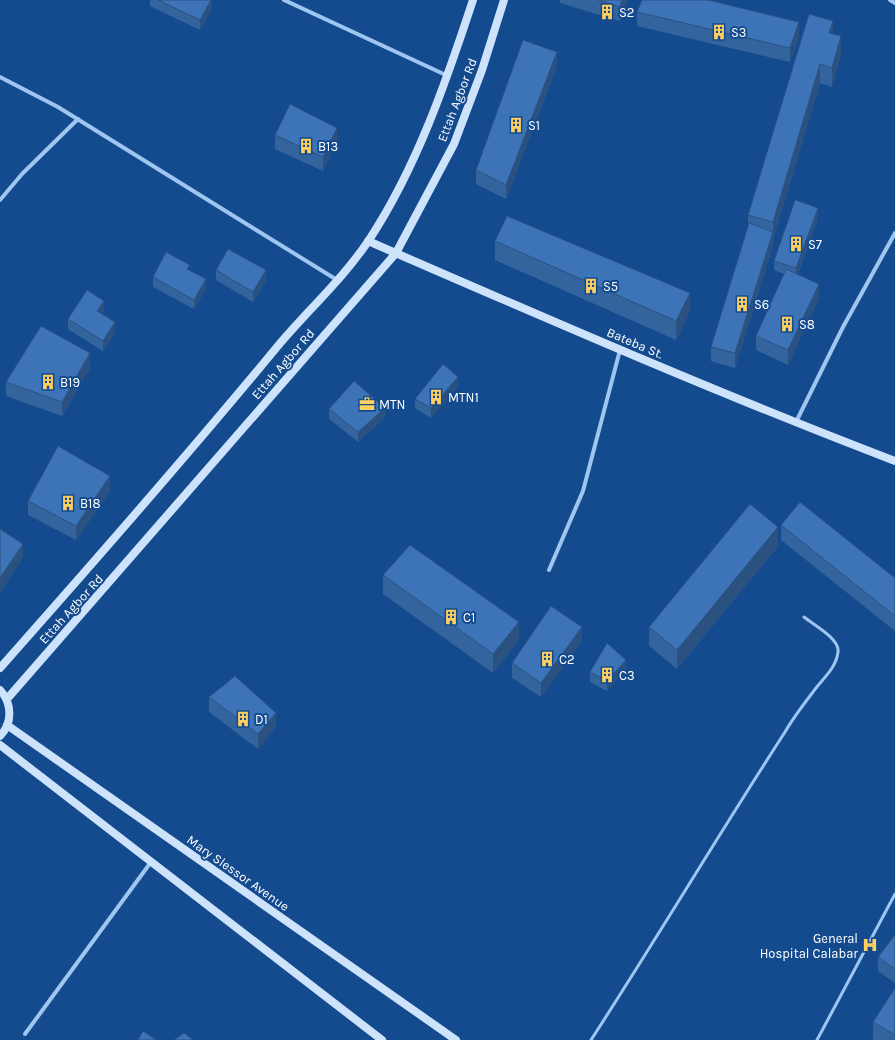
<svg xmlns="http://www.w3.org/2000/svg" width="895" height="1040" font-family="Karla,sans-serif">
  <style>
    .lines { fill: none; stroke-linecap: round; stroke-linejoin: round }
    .lane { stroke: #9fc5f1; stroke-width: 3 }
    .street { stroke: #9fc5f1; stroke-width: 4 }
    .secondary { stroke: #cde2fb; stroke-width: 8 }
    .wall { fill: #34649e }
    .shaded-wall { fill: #2b5181 }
    .building { fill: #3d74b8; stroke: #2b5181 }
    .labels { text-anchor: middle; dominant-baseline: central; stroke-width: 4; stroke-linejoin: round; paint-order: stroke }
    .poi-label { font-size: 13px; fill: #fff; stroke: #144b8f; text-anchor: start }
    .street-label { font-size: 13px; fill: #fff; stroke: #144b8f }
  </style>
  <rect width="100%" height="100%" fill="#144b8f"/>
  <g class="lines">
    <g class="lane">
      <path d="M 591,1040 C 657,938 719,834 785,732 C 793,718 803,705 813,692 C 822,679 836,669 838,652 C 840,639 814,625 804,617"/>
      <polyline points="817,1040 895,894"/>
    </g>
    <g class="street">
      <polyline points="284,0 448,76"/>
      <polyline points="890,0 895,3"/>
      <polyline points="0,77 58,107 337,280"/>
      <polyline points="0,200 22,174 78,119"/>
      <polyline points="796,422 843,327 895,233"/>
      <polyline points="549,570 583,491 620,350"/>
      <polyline points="25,1034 151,862"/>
    </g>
    <g class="secondary">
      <path d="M 368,241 C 543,317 717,393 895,461"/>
      <path d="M 0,668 C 94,562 187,456 277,347 C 307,311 343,279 369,240 C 417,167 446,82 473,0"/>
      <path d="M 0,690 C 12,703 13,723 0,736"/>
      <polyline points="7,699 396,253 454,144 482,70 504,0"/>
      <polyline points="7,725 456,1040"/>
      <polyline points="0,745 382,1040"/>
    </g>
  </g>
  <g class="wall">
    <polygon points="150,0 212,0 212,8 200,30 150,6"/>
    <polygon points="560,0 627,0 620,21 560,3"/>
    <polygon points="637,12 799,37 790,62 637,26"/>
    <polygon points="833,34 841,55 832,87 820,83 773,240 773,246 735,368 711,361 711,347 748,226 748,215"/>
    <polygon points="557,66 506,199 476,184 476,170"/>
    <polygon points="275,135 337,142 323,171 275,149"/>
    <polygon points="818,218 798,274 819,298 788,365 756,350 756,336 784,274 774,270 774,261"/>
    <polygon points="495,241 690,311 676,340 495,260"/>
    <polygon points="190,270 206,289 194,309 153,287 153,277"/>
    <polygon points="216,270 266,280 253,302 216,280"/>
    <polygon points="104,311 102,314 115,332 103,351 68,329 68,319"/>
    <polygon points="90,368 62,416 6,396 6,382"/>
    <polygon points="458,387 431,418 415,408 415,399"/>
    <polygon points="329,409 385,417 358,442 329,419"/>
    <polygon points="110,491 76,540 28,515 28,501"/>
    <polygon points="781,525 895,578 895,631 781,540"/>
    <polygon points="778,546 677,669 649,646 649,627"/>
    <polygon points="383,575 519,640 493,673 383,594"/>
    <polygon points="582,641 541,697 512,678 512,663"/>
    <polygon points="626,669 607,691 590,682 590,672"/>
    <polygon points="209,697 276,727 258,749 209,712"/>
    <polygon points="895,935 895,983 878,971 878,957"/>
    <polygon points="895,988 895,1040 873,1040 873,1022"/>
  </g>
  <g class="shaded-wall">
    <polygon points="211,0 212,0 212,8 200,30 200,20"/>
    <polygon points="622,0 627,0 620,21 620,7"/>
    <polygon points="833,21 833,40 829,33"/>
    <polygon points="799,22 799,37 790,62 790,48"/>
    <polygon points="841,36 841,55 832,87 832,68"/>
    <polygon points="557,52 557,66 506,199 506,185"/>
    <polygon points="820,64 820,83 773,240 773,246 735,368 735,353 773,233 773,222"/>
    <polygon points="337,128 337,142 323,171 323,157"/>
    <polygon points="818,208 818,218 796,278 796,268"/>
    <polygon points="266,270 266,280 253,302 253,292"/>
    <polygon points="206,279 206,289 194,309 194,300"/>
    <polygon points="819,284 819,298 788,365 788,350"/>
    <polygon points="690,293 690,311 676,340 676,321"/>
    <polygon points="104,301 104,311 97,321 97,311"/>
    <polygon points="115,322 115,332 103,351 103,341"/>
    <polygon points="90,353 90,368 62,416 62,402"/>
    <polygon points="458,377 458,387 431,418 431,408"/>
    <polygon points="385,408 385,417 358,442 358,432"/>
    <polygon points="110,476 110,491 76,540 76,526"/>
    <polygon points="778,527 778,546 677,669 677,650"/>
    <polygon points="23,544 23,558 0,593 0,578"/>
    <polygon points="519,622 519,640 493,673 493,654"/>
    <polygon points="582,627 582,641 541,697 541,683"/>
    <polygon points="626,660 626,669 607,691 607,681"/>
    <polygon points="276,713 276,727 258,749 258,734"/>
  </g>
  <g class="building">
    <polygon points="158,0 211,0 200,20"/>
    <polygon points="598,0 622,0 620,7"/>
    <polygon points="642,0 708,0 799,22 790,48 637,12"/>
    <polygon points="809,14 833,21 829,33 841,36 832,68 820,64 773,222 748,215"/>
    <polygon points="523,40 557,52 506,185 476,170"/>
    <polygon points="290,104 337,128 323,157 275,135"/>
    <polygon points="795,200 818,208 796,268 774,261"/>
    <polygon points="507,216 690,293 676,321 495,241"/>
    <polygon points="749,223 773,232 735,353 711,347"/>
    <polygon points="228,249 266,270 253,292 216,270"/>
    <polygon points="166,252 190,265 187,269 206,279 194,300 153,277"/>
    <polygon points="786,269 819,284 788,350 756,336"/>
    <polygon points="87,290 104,301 97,311 115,322 103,341 68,319"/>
    <polygon points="41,326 90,353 62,402 6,382"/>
    <polygon points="443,364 458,377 431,408 415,399"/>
    <polygon points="354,381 385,408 358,432 329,409"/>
    <polygon points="58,446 110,476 76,526 28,501"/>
    <polygon points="800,502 895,578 895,616 781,525"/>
    <polygon points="750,504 778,527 677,650 649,627"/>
    <polygon points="0,529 23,544 0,578"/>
    <polygon points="410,545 519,622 493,654 383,575"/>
    <polygon points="551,606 582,627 541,683 512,663"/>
    <polygon points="607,643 626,660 607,681 590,672"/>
    <polygon points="235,676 276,713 258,734 209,697"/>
    <polygon points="895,935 895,969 878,957"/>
    <polygon points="895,988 895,1035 873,1022"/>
    <polygon points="143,1031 156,1040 138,1040"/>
    <polygon points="184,1033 193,1040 174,1040"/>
  </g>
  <defs>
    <symbol id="building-bare" viewBox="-9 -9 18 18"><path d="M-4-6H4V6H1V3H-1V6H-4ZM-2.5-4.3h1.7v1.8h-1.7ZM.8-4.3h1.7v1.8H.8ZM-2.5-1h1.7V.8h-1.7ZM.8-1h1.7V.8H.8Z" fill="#ffcf5f" stroke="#144b8f" stroke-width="2.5" paint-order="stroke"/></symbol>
    <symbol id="office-bare" viewBox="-9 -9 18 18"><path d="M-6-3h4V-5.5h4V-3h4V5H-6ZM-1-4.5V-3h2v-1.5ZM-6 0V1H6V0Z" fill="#ffcf5f" stroke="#144b8f" stroke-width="2.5" paint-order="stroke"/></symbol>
    <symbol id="hospital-bare" viewBox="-9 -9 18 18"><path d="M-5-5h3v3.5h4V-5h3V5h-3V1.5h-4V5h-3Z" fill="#ffcf5f" stroke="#144b8f" stroke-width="2.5" paint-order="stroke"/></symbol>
  </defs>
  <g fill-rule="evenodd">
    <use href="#building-bare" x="596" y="1" width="22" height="22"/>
    <use href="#building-bare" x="708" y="21" width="22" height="22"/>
    <use href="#building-bare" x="505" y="114" width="22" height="22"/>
    <use href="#building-bare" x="295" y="135" width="22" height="22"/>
    <use href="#building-bare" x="785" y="233" width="22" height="22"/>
    <use href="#building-bare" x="580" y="275" width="22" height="22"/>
    <use href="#building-bare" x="731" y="293" width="22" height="22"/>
    <use href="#building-bare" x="776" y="313" width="22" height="22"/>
    <use href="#building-bare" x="37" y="371" width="22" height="22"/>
    <use href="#building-bare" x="425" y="386" width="22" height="22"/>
    <use href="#office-bare" x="356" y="393" width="22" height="22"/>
    <use href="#building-bare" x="57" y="492" width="22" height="22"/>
    <use href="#building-bare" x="440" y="606" width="22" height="22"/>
    <use href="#building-bare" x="536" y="648" width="22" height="22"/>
    <use href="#building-bare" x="596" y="664" width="22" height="22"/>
    <use href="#building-bare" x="232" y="708" width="22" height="22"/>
    <use href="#hospital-bare" x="859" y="934" width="22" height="22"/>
  </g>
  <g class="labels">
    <g class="poi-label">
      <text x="619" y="12">S2</text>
      <text x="731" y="32">S3</text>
      <text x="528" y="125">S1</text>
      <text x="318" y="146">B13</text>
      <text x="808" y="244">S7</text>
      <text x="603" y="286">S5</text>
      <text x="754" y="304">S6</text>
      <text x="799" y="324">S8</text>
      <text x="60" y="382">B19</text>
      <text x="448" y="397">MTN1</text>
      <text x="379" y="404">MTN</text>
      <text x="80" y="503">B18</text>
      <text x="463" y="617">C1</text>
      <text x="559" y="659">C2</text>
      <text x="619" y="675">C3</text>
      <text x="255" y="719">D1</text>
      <text x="858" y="938" text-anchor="end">General<tspan x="858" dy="15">Hospital Calabar</tspan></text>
    </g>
    <g class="street-label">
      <text transform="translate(457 100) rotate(-69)">Ettah Agbor Rd</text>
      <text transform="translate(635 343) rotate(23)">Bateba St.</text>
      <text transform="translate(283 364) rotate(-49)">Ettah Agbor Rd</text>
      <text transform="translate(71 609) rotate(-48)">Ettah Agbor Rd</text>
      <text transform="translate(238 873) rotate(35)">Mary Slessor Avenue</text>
    </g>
  </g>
</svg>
